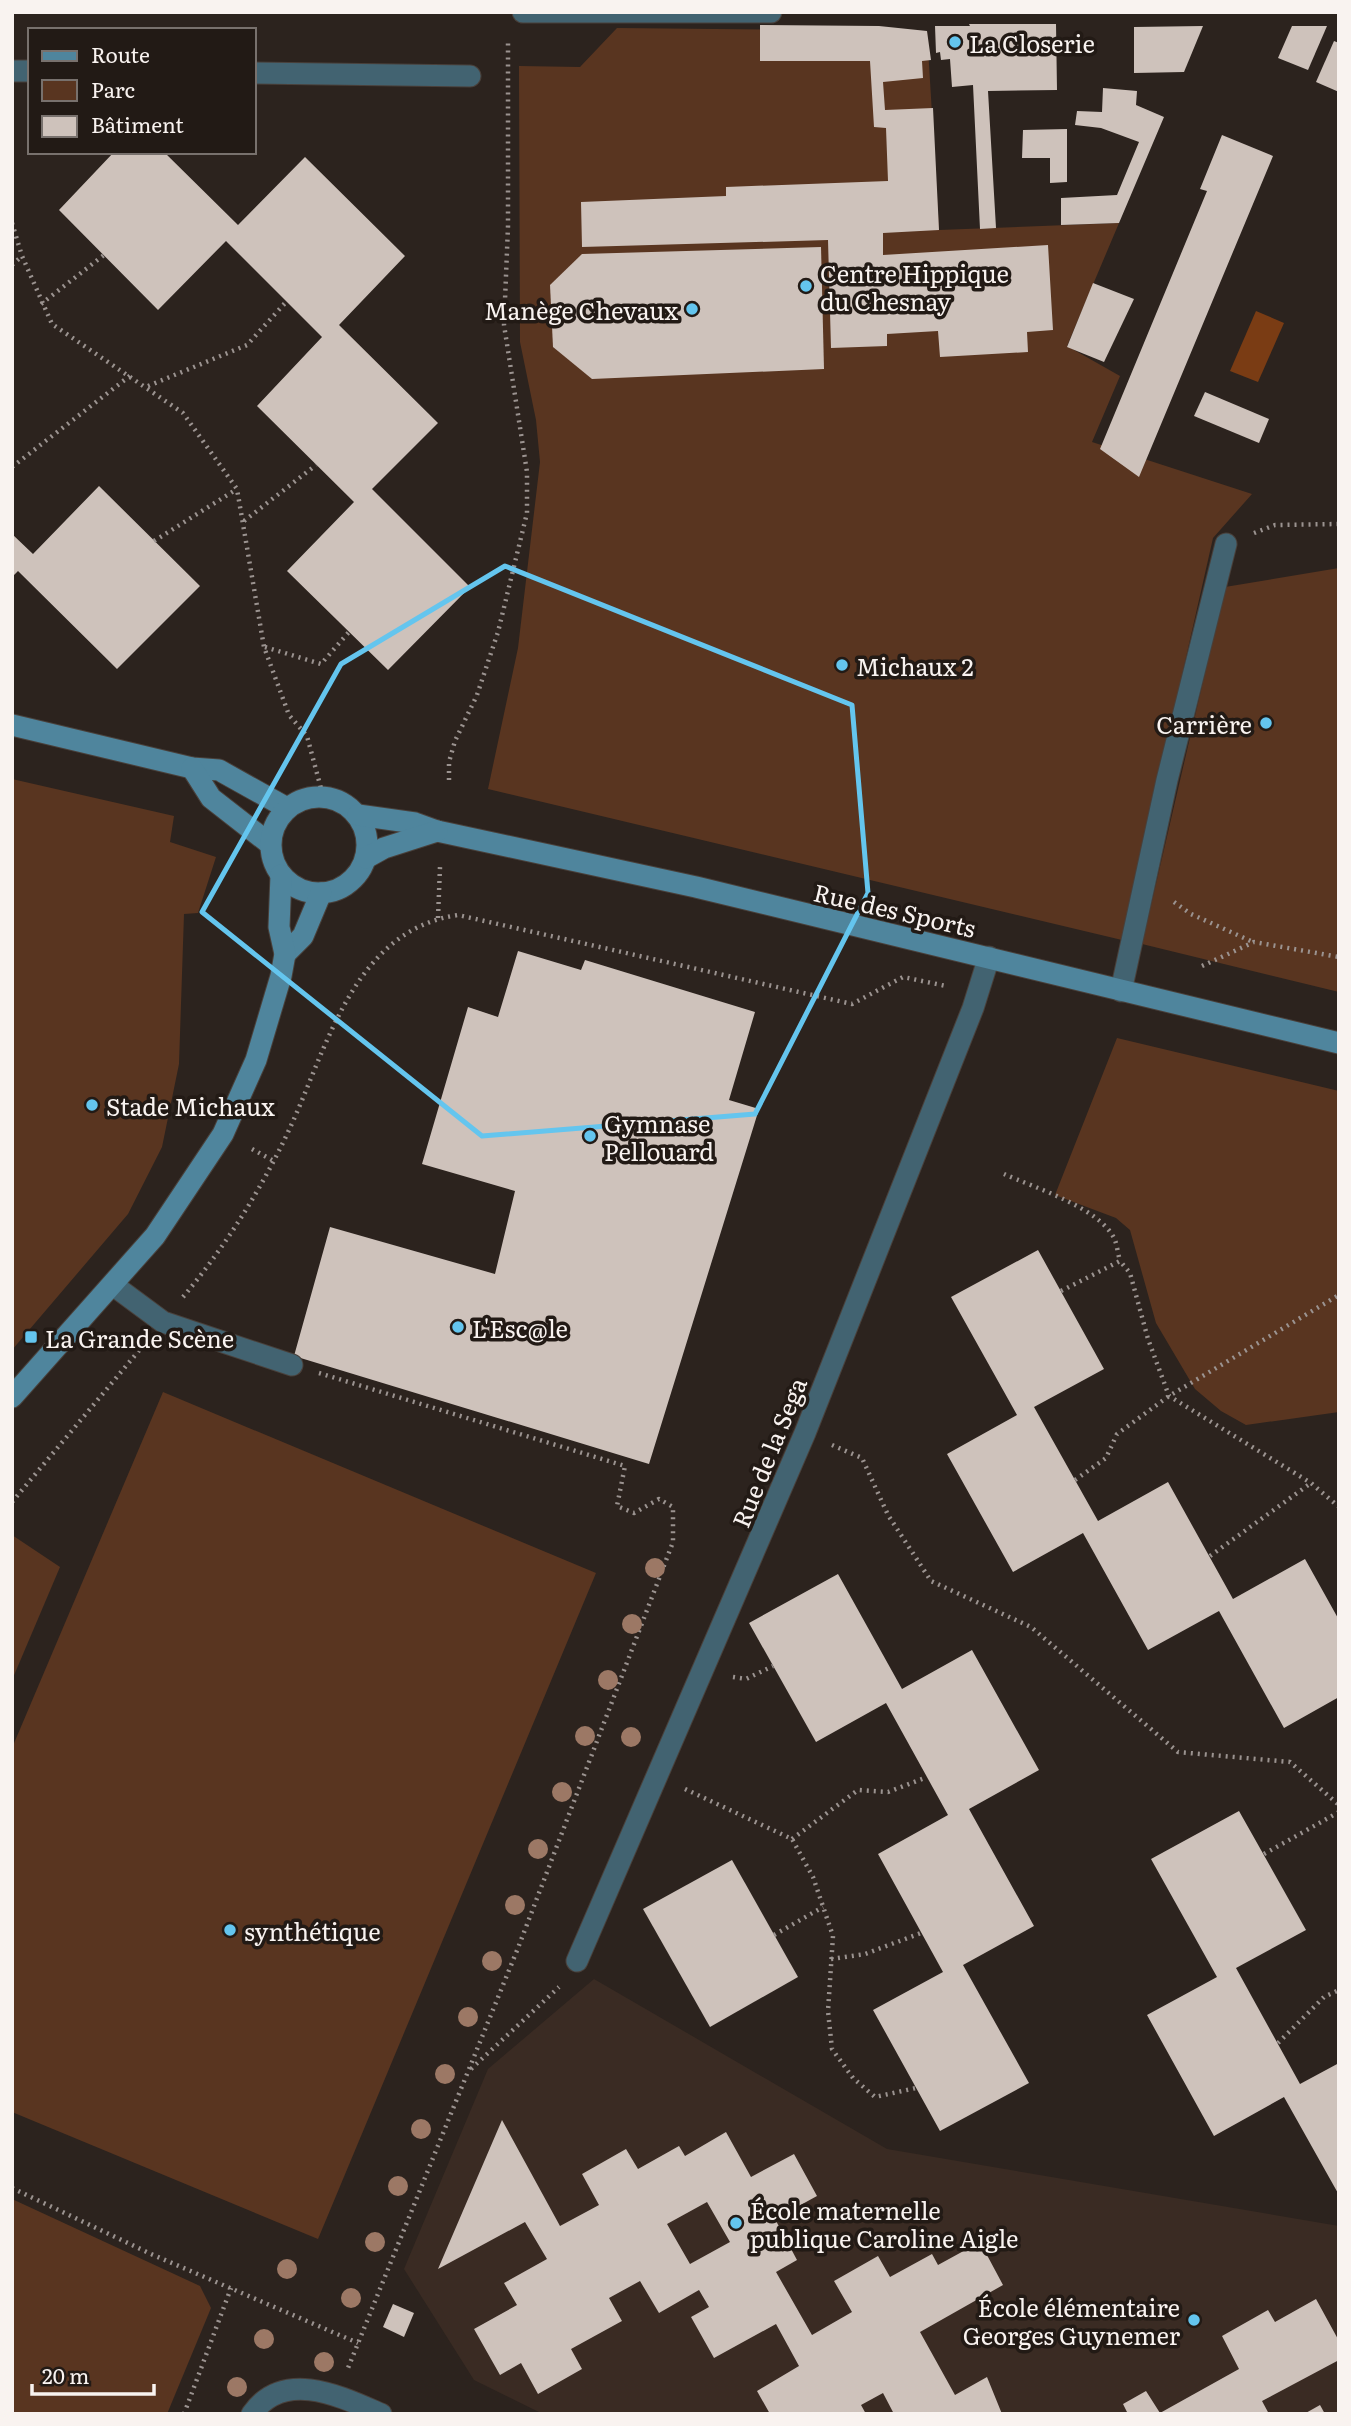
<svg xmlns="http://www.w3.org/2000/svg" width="1351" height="2426" font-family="Literata,serif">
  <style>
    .built { fill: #3a2b23 }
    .green { fill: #593520 }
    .water { fill: #7a3c14 }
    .building { fill: #cec2bb; fill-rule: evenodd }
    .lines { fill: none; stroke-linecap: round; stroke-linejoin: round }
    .lane-casing { stroke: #49403b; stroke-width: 23 }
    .street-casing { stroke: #49403b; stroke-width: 23 }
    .secondary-casing { stroke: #49403b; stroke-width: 23 }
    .path { stroke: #9b9390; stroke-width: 4.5; stroke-dasharray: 2 5; stroke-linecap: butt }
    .lane { stroke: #426371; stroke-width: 21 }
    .street { stroke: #426371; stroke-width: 21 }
    .secondary { stroke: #4f859d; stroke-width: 21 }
    .tree { fill: #9c7865 }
    .marked { fill: none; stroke: #64c5ee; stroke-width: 5; stroke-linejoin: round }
    .poi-dot { fill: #64c5ee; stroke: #221a15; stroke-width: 2.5 }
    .labels { text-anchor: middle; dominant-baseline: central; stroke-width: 7; stroke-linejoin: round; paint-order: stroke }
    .poi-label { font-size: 24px; fill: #f9f3f0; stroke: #221a15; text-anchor: start }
    .street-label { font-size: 24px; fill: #f9f3f0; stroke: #221a15 }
  </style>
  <rect width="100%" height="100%" fill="#2c231e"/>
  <polygon class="built" points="594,1979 887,2149 1339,2226 1339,2414 543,2414 474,2380 404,2269 488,2069"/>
  <g class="green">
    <polygon points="617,28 927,31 939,230 1119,223 1067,346 1120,376 1092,442 1252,494 1213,538 1122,940 488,789 518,648 540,462 536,420 520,342 519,66 580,67"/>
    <polygon points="1339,568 1339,992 1142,944 1225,587"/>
    <polygon points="12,779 174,816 170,842 216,857 198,913 184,914 179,1064 162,1147 128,1214 12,1350"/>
    <polygon points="1117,1038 1339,1091 1339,1412 1246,1425 1221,1411 1195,1389 1156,1323 1130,1230 1116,1218 1055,1195"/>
    <polygon points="163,1392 596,1573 318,2239 12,2112 12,1748"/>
    <polygon points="12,1535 60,1567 12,1680"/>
    <polygon points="12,2199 200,2286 211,2308 167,2414 12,2414"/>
  </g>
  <polygon class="water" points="1256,311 1284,323 1258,382 1230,371"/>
  <g class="building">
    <polygon points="969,24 1056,24 1057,90 988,91 996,228 980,229 973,85 952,87 950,59 941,60 940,52 936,53 935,26 970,26"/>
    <polygon points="760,25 879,26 927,31 931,60 922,61 923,78 883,82 885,110 933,108 939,230 883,233 883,255 1048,245 1053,330 1027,332 1028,352 940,357 938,331 887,334 887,346 831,348 828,240 582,247 581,202 726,196 726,187 888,181 886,128 874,127 870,61 760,61"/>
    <polygon points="1203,26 1184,72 1134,73 1134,27"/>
    <polygon points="1292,26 1327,26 1308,70 1278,58"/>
    <polygon points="1334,41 1339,43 1339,92 1316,82"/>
    <polygon points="1103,88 1137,91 1136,105 1164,117 1119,223 1061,225 1061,198 1117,195 1139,142 1101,128 1075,125 1077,111 1102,112"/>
    <polygon points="1067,129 1067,182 1050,183 1050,158 1022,158 1023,130"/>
    <polygon points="1222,135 1273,156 1139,477 1100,449 1207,191 1200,189"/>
    <polygon points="114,152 164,152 238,225 305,157 405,256 339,325 438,423 372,489 470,587 388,670 287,571 354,502 257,406 322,337 226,241 158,310 59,210"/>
    <polygon points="821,247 824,369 592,379 553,347 550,285 582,254"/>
    <polygon points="1093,283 1134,299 1104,362 1067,347"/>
    <polygon points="1205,392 1269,419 1259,443 1194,416"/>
    <polygon points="99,486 200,586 117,669 18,571 12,577 12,534 33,554"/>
    <polygon points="518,951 581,970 585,960 755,1012 729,1100 759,1109 649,1464 294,1356 330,1227 495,1274 515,1191 422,1164 468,1007 498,1017"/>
    <polygon points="1038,1250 1104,1369 1034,1407 1098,1521 1168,1482 1233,1599 1305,1559 1339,1620 1339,1697 1284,1728 1219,1611 1148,1650 1083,1533 1013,1572 947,1454 1017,1415 951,1297"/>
    <polygon points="838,1574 902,1689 972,1650 1039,1770 969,1809 1034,1926 963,1965 1029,2083 940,2131 873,2010 943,1972 878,1854 948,1815 886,1703 816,1742 749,1623"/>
    <polygon points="1239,1811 1306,1930 1236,1968 1300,2084 1339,2063 1339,2195 1284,2097 1214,2136 1147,2015 1217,1977 1151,1859"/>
    <polygon points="732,1860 798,1977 710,2027 643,1909"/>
    <path d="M 502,2120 L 560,2226 L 599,2205 L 582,2174 L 626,2149 L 638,2169 L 679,2146 L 685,2156 L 726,2132 L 751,2177 L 794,2154 L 817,2196 L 775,2219 L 797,2260 L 776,2272 L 812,2335 L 852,2312 L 834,2281 L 878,2256 L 890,2277 L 932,2254 L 938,2265 L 980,2242 L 1003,2285 L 920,2332 L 955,2395 L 987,2377 L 1002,2414 L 894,2414 L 883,2393 L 861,2405 L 866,2414 L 770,2414 L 757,2391 L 799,2366 L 776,2324 L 714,2358 L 691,2317 L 709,2307 L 699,2290 L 659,2313 L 640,2281 L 609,2298 L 622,2321 L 571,2349 L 582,2369 L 538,2394 L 521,2363 L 500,2375 L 474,2329 L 517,2305 L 504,2283 L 547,2259 L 525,2222 L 438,2269 ZM 707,2202 L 730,2242 L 690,2264 L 667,2224 Z"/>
    <polygon points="1316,2299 1339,2341 1339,2360 1262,2401 1269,2414 1128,2414 1123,2404 1146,2391 1160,2413 1239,2369 1222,2336 1268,2310 1275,2322"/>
    <polygon points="393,2304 414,2313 404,2337 383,2327"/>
    <polygon points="1320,2405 1325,2414 1304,2414"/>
  </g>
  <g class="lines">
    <defs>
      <g id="lane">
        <polyline points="523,12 771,12"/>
        <polyline points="1121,991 1167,780 1226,544"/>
        <polyline points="113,1285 163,1322 292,1365"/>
        <polyline points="577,1961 805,1433 973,1008 989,957"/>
      </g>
      <g id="street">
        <polyline points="12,71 30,71"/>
        <polyline points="254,73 470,76"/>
        <path d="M 252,2414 C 284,2368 342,2397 381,2414"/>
      </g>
      <g id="secondary">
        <polyline points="12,725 192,768 219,770 287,808"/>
        <polyline points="192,768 211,798 270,844"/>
        <circle cx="319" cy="845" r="48"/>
        <polyline points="358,815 415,823 437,831 696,887 1339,1043"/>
        <polyline points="366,858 384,848 437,831"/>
        <polyline points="285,954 303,936 321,893"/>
        <polyline points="12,1397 155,1236 223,1134 256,1060 281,976 285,954 279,927 281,875"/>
      </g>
    </defs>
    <use href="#lane" class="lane-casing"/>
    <use href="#street" class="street-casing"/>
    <use href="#secondary" class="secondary-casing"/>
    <g class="path">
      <polyline points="12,223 22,256 52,324 183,413 237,489 264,647 289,715 307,736 323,796"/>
      <polyline points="12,265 22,256"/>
      <polyline points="41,304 104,255"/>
      <polyline points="148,386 247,345 286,302"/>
      <polyline points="12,467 131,375"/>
      <polyline points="244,521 316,465"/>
      <polyline points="1254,533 1275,525 1339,524"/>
      <polyline points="154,541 237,489"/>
      <polyline points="265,647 321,664 349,632"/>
      <polyline points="449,780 449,762 455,741 477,695 498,632 527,513 527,472 504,325 508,226 508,39"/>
      <polyline points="1174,902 1191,914 1253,942"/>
      <polyline points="438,918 440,867"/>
      <polyline points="1202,966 1254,942 1339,957"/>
      <polyline points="252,1149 272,1160"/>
      <path d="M 1004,1174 C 1035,1188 1101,1208 1115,1240 C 1117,1246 1118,1254 1120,1261"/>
      <polyline points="1061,1291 1120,1261 1130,1273 1148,1339 1169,1396 1311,1483 1339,1507"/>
      <path d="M 183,1297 C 225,1247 261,1190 289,1130 C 327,1049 353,930 458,915 L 852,1004 L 903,977 L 946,986"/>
      <polyline points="319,1373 625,1466 617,1506 634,1513 659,1499 673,1507 673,1542 518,1948 348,2368"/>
      <polyline points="832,1445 862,1458 888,1515 931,1581 1031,1627 1178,1752 1290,1762 1339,1805"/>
      <polyline points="1075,1480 1106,1458 1117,1434 1169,1396 1339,1295"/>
      <polyline points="12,1502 142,1347"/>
      <polyline points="1210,1556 1311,1483"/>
      <polyline points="733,1677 746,1679 773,1666"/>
      <polyline points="685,1789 792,1839 813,1877 833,1936 828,2011 832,2049 853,2078 875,2097 916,2088"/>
      <polyline points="792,1839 858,1790 888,1792 927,1777"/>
      <polyline points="1264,1854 1339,1812"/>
      <polyline points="774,1935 823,1907"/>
      <polyline points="831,1959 865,1954 921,1933"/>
      <polyline points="1278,2043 1324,1997 1339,1990"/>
      <polyline points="471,2069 559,1987"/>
      <polyline points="12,2188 151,2254 358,2343"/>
      <polyline points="184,2414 231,2288"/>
    </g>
    <use href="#lane" class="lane"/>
    <use href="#street" class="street"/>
    <use href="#secondary" class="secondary"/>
  </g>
  <g class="tree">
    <circle cx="655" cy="1568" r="10"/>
    <circle cx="632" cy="1624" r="10"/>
    <circle cx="608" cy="1680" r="10"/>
    <circle cx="585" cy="1736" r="10"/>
    <circle cx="631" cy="1737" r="10"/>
    <circle cx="562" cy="1792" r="10"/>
    <circle cx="538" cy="1849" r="10"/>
    <circle cx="515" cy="1905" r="10"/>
    <circle cx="492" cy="1961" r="10"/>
    <circle cx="468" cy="2017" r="10"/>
    <circle cx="445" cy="2074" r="10"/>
    <circle cx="421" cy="2129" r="10"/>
    <circle cx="398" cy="2186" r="10"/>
    <circle cx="375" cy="2242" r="10"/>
    <circle cx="287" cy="2269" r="10"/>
    <circle cx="351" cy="2298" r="10"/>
    <circle cx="264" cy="2339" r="10"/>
    <circle cx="324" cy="2362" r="10"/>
    <circle cx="237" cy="2387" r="10"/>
  </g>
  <path class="marked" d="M 505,566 L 852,705 L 868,893 L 755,1114 L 482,1136 L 202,912 L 341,664 Z"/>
  <g class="poi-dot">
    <circle cx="955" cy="42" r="7"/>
    <circle cx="806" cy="286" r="7"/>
    <circle cx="692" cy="309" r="7"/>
    <circle cx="842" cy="665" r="7"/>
    <circle cx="1266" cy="723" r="7"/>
    <circle cx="92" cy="1105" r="7"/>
    <circle cx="590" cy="1136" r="7"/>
    <circle cx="458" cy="1327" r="7"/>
    <rect x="24" y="1330" width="14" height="14" rx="3.5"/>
    <circle cx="230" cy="1930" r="7"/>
    <circle cx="736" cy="2223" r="7"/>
    <circle cx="1194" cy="2320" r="7"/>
  </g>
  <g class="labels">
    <g class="poi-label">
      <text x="969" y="42">La Closerie</text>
      <text x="820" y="272">Centre Hippique<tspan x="820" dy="28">du Chesnay</tspan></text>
      <text x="678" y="309" text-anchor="end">Manège Chevaux</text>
      <text x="856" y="665">Michaux 2</text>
      <text x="1252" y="723" text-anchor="end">Carrière</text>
      <text x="106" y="1105">Stade Michaux</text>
      <text x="604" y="1122">Gymnase<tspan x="604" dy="28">Pellouard</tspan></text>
      <text x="472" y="1327">L'Esc@le</text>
      <text x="45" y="1337">La Grande Scène</text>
      <text x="244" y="1930">synthétique</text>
      <text x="750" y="2209">École maternelle<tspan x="750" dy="28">publique Caroline Aigle</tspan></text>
      <text x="1180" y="2306" text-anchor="end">École élémentaire<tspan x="1180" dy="28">Georges Guynemer</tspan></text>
    </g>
    <g class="street-label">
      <text transform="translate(895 909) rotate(13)">Rue des Sports</text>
      <text transform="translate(768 1452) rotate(-68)">Rue de la Sega</text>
    </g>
  </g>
  <rect width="1351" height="2426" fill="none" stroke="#f9f3f0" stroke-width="28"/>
  <rect x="28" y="28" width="228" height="126" fill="#221a15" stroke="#78716d" stroke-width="2"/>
  <rect x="42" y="51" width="35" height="10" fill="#4f859d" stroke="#78716d" stroke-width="2"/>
  <text x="91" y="63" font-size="21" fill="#f9f3f0">Route</text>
  <rect x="42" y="80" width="35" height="21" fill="#593520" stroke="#78716d" stroke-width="2"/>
  <text x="91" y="98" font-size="21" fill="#f9f3f0">Parc</text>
  <rect x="42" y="116" width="35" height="21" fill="#cec2bb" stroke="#78716d" stroke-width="2"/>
  <text x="91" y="133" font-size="21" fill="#f9f3f0">Bâtiment</text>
  <path d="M32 2384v10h122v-10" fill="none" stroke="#f9f3f0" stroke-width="3.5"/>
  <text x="42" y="2384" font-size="21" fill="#f9f3f0" stroke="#221a15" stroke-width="5" paint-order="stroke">20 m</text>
</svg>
